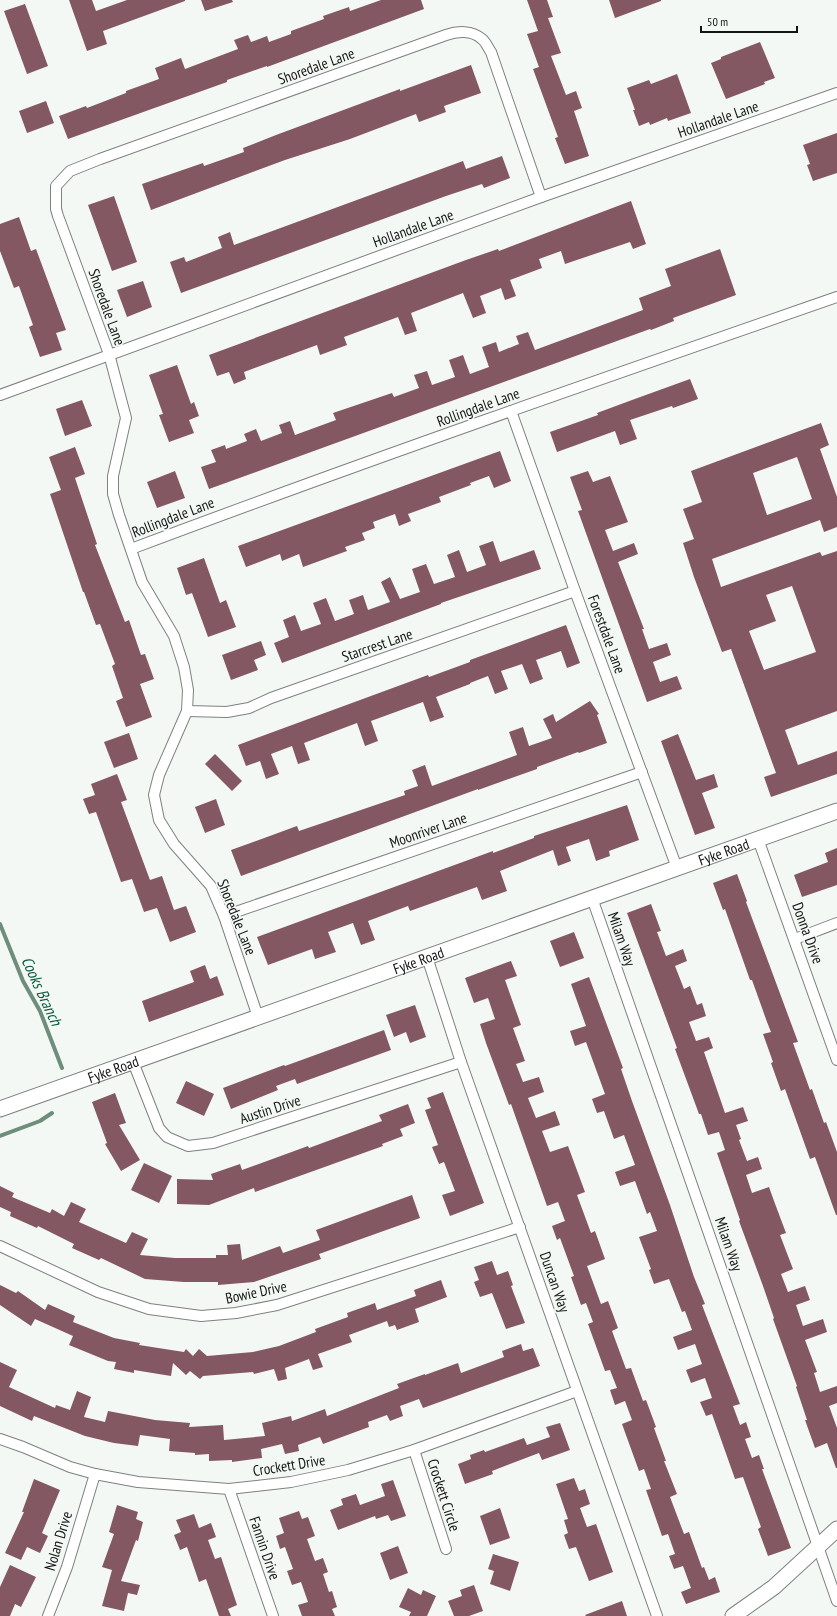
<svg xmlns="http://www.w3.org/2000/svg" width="837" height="1616" font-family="'PT Sans Narrow',sans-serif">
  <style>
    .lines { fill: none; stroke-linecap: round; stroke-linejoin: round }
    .stream { stroke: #6e8e7c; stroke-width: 4 }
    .building { fill: #845863; fill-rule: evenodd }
    .street-casing { stroke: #7d817f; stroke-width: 12 }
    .secondary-casing { stroke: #7d817f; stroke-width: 17 }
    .street { stroke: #fff; stroke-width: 10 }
    .secondary { stroke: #fff; stroke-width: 15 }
    .labels { text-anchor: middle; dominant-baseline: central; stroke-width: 3.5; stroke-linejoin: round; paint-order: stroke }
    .street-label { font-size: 15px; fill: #131514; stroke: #f3f8f5 }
    .water-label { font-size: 16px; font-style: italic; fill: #0e5d3e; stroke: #f3f8f5 }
  </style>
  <rect width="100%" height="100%" fill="#f3f8f5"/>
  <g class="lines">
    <g class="stream">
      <polyline points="0,924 23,981 40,1011 62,1068"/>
      <polyline points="0,1136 40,1121 52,1113"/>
    </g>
  </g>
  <g class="building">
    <polygon points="69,0 92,0 96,11 127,0 185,0 185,1 103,31 107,44 87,51"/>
    <polygon points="201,0 232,0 233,2 205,11"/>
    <polygon points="381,0 421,0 424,9 267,67 267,66 227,80 227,82 68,139 59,116 86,106 87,108 126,93 126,91 159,79 155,68 181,58 185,69 238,49 234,40 248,35 251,42 267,36 269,42 291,34 291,31 324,19 323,16 349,7 350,11"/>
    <polygon points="527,0 547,0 553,17 548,18 561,53 551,56 566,95 576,91 582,108 574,111 589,156 565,164 555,138 558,137 533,69 539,67 527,34 538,31"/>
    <polygon points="609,0 661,0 661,1 615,18"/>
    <polygon points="25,4 48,66 27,74 4,11"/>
    <polygon points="760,42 775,78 764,82 765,84 726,99 711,63 721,59 721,57"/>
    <polygon points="471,65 481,93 444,106 446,112 419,122 416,114 350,139 285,160 151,210 142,184 203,163 204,166 244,152 243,148 276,135 400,89 400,91"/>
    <polygon points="677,74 691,113 668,121 667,118 650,125 649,122 639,126 633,110 635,110 627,88 649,80 651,84"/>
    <polygon points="46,101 54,123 27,133 19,111"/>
    <polygon points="837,133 837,173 813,181 807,165 810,164 803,145"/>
    <polygon points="502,156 510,178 484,188 482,184 446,196 181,293 170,262 184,257 186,262 222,248 218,237 230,232 234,245 463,161 466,169"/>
    <polygon points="114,196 137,262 112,271 88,205"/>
    <polygon points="631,201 646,244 633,249 630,242 565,264 561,251 539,259 542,268 510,280 516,296 505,300 501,288 480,296 486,313 473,318 463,293 411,313 417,331 405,335 398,317 344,337 347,345 320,355 317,345 244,372 246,379 234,384 229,372 217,376 209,355 466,260 498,249 499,251"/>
    <polygon points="19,217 31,251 36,249 66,330 56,333 62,350 40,357 29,327 33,325 19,286 14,288 0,251 0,224"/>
    <polygon points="720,249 736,295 673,318 674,321 651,330 650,329 209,489 201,467 216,462 211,450 225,445 226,449 247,441 244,434 256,429 261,441 282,433 279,425 290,421 295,435 336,420 333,413 392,393 394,397 419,388 414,375 427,371 432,385 455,377 449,360 463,355 470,374 489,367 482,347 496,342 499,352 519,344 516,336 528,332 535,350 643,310 639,298 671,286 665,269"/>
    <polygon points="143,281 152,307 127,317 117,290"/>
    <polygon points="177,365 191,404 194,402 199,416 189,420 194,433 169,442 159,415 163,414 149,375"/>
    <polygon points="690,379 698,399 673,408 672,406 630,420 637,439 620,445 615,431 557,452 550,432 598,415 597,413 632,400"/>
    <polygon points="82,400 92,426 65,436 56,409"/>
    <path d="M 821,423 L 829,445 L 820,449 L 837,497 L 837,527 L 824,532 L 820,520 L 712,559 L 721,587 L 820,552 L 822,556 L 837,551 L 837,711 L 785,730 L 798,765 L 837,751 L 837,774 L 771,797 L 764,777 L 776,773 L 731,649 L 722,652 L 694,577 L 683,543 L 694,539 L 683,509 L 702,502 L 691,471 ZM 797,457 L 812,499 L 767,515 L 753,473 ZM 792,586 L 816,652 L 764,670 L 749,631 L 776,621 L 766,595 Z"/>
    <polygon points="75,447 85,474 75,478 97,544 95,545 125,622 129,620 141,655 145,654 154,679 140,684 152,717 126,727 116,701 123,698 112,666 115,664 100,624 96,625 84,592 83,592 50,494 61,490 49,457"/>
    <polygon points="500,451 511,481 494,488 489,476 470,483 471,485 439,497 441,502 408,514 411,521 399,526 395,514 373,522 375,528 362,533 365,540 345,547 347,551 303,567 299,554 282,561 280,554 246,567 238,546"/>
    <polygon points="175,471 185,498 157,508 147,482"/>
    <polygon points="588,471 593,482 610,476 628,522 605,530 613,551 634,543 638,554 618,562 644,629 642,629 649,649 667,643 671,655 653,662 660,682 677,676 682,689 647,702 578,511 582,510 570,477"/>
    <polygon points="493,541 500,562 534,550 541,569 441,603 441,604 282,663 274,643 289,637 283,620 295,615 301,631 321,624 313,603 326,598 335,621 354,614 349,600 363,595 368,610 390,602 381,582 390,577 400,599 420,592 412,569 426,564 434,584 455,577 447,555 459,550 467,572 486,565 479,546"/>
    <polygon points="204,558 220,603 226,600 236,627 208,637 192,593 186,595 177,568"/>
    <polygon points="566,625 580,663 567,668 561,651 536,660 543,679 530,684 522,664 501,671 508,689 495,694 488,676 470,683 470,684 436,697 444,717 430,722 423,702 371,721 378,741 365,746 357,723 304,743 310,760 298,764 292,746 271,754 279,774 266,779 260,761 246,766 238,745 428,675 429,677 470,662 470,660"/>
    <polygon points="261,641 266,655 254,660 258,670 231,680 222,655"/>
    <polygon points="590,701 599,714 597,715 607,743 579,753 578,752 537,767 537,769 478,790 478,789 241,876 231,850 297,826 299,831 405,795 404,791 418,786 412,770 425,765 432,786 517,755 509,732 523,727 529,746 552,738 543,719 553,714 556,722"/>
    <polygon points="129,733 138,759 114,768 104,742"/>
    <polygon points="678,734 696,780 714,774 718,787 702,793 715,828 695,835 661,741"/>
    <polygon points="215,754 242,781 232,791 205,764"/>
    <polygon points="117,774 127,800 121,802 150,880 162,876 174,910 186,906 196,932 170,942 157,908 144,912 132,879 121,882 96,812 89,814 83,799 95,795 91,784"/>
    <polygon points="216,799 225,825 205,833 195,807"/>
    <polygon points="627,805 639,840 609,851 610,856 596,861 589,839 566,847 571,861 558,866 553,850 500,871 507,891 482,900 477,887 410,911 408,906 368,921 375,940 361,945 353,923 328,932 336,952 315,959 312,949 268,965 257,937 460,863 493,851 493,853 534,838 534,836"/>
    <polygon points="837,848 837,885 802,897 794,875 828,862 825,853"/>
    <polygon points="737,874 747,901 746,902 798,1042 793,1043 810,1090 812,1089 824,1123 826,1122 837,1152 837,1215 836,1215 815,1157 810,1159 785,1089 781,1091 771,1063 773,1062 763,1034 771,1032 767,1022 752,980 750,980 725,909 723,910 713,883"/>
    <polygon points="651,904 661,931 657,932 666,956 683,949 687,961 675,966 684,989 690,986 697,1005 702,1003 706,1016 689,1022 696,1041 709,1037 713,1048 704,1052 725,1113 743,1107 748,1121 736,1125 741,1139 739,1140 747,1161 758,1157 762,1169 746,1175 752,1193 769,1187 774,1201 786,1233 780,1235 793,1269 781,1274 788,1292 805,1286 810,1300 796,1305 803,1326 823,1319 827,1332 805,1340 817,1372 814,1373 820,1392 837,1386 837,1403 829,1406 837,1428 837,1468 836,1468 827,1443 815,1448 805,1420 807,1420 796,1387 797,1386 773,1319 774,1318 763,1286 739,1221 740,1220 717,1153 725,1150 719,1132 708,1135 701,1114 699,1114 675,1049 677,1048 627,913"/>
    <polygon points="574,932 584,958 560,967 550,941"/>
    <polygon points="511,961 517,976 505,980 521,1025 513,1028 525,1061 516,1064 523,1082 539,1077 544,1092 528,1098 536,1118 555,1111 560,1125 542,1131 550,1152 568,1146 585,1192 577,1195 591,1233 595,1231 605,1259 587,1266 601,1304 608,1301 618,1328 612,1331 626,1369 631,1368 643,1401 646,1400 656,1427 654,1428 666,1461 664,1461 677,1494 670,1497 684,1534 689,1532 702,1568 704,1567 709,1580 715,1577 720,1592 686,1604 681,1592 691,1588 683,1566 674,1569 669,1556 675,1554 668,1534 662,1536 646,1490 651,1489 644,1469 639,1471 622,1424 632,1420 625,1401 615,1405 610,1390 617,1388 610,1370 605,1371 588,1324 593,1322 586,1303 581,1305 571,1277 574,1276 560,1238 557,1240 552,1226 565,1221 558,1202 547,1206 511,1104 509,1105 486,1043 480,1024 495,1019 488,998 474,1003 465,978"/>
    <polygon points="205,965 210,979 217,976 224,995 149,1022 142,1001 194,982 190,971"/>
    <polygon points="589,977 623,1068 621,1069 632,1101 670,1205 694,1277 705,1304 702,1305 740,1404 733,1406 740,1425 746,1422 751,1437 745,1439 752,1458 759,1455 764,1469 762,1469 791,1548 768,1556 758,1529 761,1527 743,1477 735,1479 712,1414 706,1416 700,1402 712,1398 705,1378 691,1383 686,1370 702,1364 695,1344 678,1350 673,1337 692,1330 685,1311 682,1312 669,1279 654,1284 649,1270 651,1269 639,1237 657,1231 650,1212 647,1214 635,1181 620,1186 615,1172 635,1165 624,1135 614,1139 604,1111 597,1113 592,1099 605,1094 586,1042 575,1046 570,1031 586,1026 571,984"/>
    <polygon points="415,1005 426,1037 410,1043 406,1032 394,1037 386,1015"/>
    <polygon points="384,1030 391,1050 297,1084 295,1079 276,1086 278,1090 231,1109 223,1088 284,1065 285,1066"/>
    <polygon points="186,1081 214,1094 204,1116 176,1103"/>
    <polygon points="443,1092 484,1203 450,1216 442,1195 455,1191 444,1162 439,1164 432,1147 438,1145 425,1110 431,1108 427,1098"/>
    <polygon points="115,1093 126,1123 119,1125 140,1160 121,1171 105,1144 107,1143 92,1102"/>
    <polygon points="408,1104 415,1123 400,1129 403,1136 382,1144 383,1146 255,1192 254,1188 209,1205 177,1204 177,1179 213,1180 211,1174 240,1164 242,1170 308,1146 309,1148 382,1121 379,1115"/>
    <polygon points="144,1163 172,1176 159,1203 131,1190"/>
    <polygon points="0,1186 14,1193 12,1197 50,1213 52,1209 64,1216 71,1202 86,1209 79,1222 126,1243 132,1232 148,1239 140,1255 175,1258 216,1258 216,1255 228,1255 227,1245 240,1244 242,1260 280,1246 283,1253 320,1240 316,1230 412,1195 420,1218 319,1254 321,1259 254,1282 218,1285 218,1282 184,1282 145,1279 101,1258 99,1260 72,1248 74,1244 38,1226 37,1228 10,1216 11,1212 0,1207"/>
    <polygon points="492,1261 497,1275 508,1271 513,1285 511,1286 525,1323 506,1329 492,1293 480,1297 474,1282 479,1280 474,1267"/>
    <polygon points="441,1280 447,1297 415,1309 419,1322 397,1330 395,1325 389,1327 387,1321 349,1335 352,1342 318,1354 323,1367 313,1370 309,1359 285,1368 287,1379 278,1381 274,1369 254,1374 253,1372 203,1376 200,1379 190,1371 186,1375 173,1363 171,1376 134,1370 134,1373 114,1369 116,1362 108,1361 69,1345 73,1336 35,1319 31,1326 0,1305 0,1285 16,1293 18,1291 45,1310 48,1304 75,1316 73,1322 114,1338 140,1343 139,1345 184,1352 186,1349 193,1356 199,1349 207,1356 253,1352 279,1346 316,1332 315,1329 348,1317 347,1313 375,1303 377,1310 416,1296 414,1290"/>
    <polygon points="521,1344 523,1351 533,1348 540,1366 423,1408 419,1399 400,1406 403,1416 390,1421 387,1415 368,1422 369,1427 323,1444 320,1437 298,1445 299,1451 285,1454 282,1444 261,1449 262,1458 232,1462 232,1460 209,1461 209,1454 195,1455 195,1453 169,1451 170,1439 140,1435 138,1446 114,1443 85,1436 34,1416 32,1421 0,1406 0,1362 17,1370 9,1387 55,1408 56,1405 70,1410 77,1391 91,1397 84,1417 105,1422 108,1411 155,1420 190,1423 189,1427 223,1425 224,1440 265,1436 262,1423 291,1416 292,1421 325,1409 327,1416 399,1388 397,1384 425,1374 425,1375 458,1363 461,1373 504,1357 502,1351"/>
    <polygon points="560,1423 570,1450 542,1460 539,1453 492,1471 493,1474 465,1484 458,1464 471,1459 470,1455 484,1450 485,1452 524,1438 527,1445 550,1437 546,1427"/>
    <polygon points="574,1478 579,1491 585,1489 590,1504 580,1508 587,1527 596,1524 613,1572 589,1581 576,1547 569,1549 564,1535 568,1533 564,1520 568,1519 556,1484"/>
    <polygon points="34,1479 60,1490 42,1533 48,1536 40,1553 27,1547 21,1560 5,1553 24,1512 22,1512"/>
    <polygon points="393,1480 406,1516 391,1521 388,1515 376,1519 375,1516 338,1530 330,1510 343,1505 341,1499 356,1494 360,1505 385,1496 381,1484"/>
    <polygon points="117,1505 138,1512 136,1519 143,1522 138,1541 136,1540 121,1581 140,1585 137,1595 128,1593 124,1611 102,1606 112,1570 102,1567 114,1534 109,1532"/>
    <polygon points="500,1508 510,1538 490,1545 480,1516"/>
    <polygon points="299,1511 302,1519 308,1517 315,1536 307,1539 315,1561 323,1558 328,1572 323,1574 329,1592 332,1591 337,1607 332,1609 335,1616 302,1616 298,1605 308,1602 301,1582 292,1585 287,1571 293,1569 285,1547 280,1549 276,1536 284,1533 279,1518"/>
    <polygon points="194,1514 199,1528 211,1523 216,1537 208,1540 215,1559 221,1557 237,1605 228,1609 231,1616 219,1616 206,1579 199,1582 187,1547 180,1550 174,1535 181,1532 176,1520"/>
    <polygon points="398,1546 408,1573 390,1580 380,1553"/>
    <polygon points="493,1554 519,1562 510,1591 490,1584 494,1571 488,1569"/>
    <polygon points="10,1565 36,1577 21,1607 15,1604 10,1616 0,1616 0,1587"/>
    <polygon points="474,1585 483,1611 469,1616 454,1616 448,1601 462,1596 460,1590"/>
    <polygon points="408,1588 421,1595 423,1590 436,1596 427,1616 409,1616 411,1612 399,1607"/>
    <polygon points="622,1601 627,1616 586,1616 585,1615"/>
  </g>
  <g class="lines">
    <defs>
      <g id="street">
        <polyline points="0,395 541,197 837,93"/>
        <polyline points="511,411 575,591 677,868"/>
        <path d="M 131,549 C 365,461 601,379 837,297"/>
        <polyline points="187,711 227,712 249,708 271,698 575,591"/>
        <polyline points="758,839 837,1060"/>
        <polyline points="592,898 837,1601"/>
        <polyline points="224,916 642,772"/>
        <polyline points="795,939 837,923"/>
        <polyline points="427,957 461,1062 657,1616"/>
        <path d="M 258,1017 L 224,916 L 211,886 L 174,844 L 159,820 L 154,795 L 159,775 L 187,711 L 188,690 L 184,667 L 174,636 L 142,582 L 119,515 L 113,494 L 113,476 L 126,418 L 109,354 L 58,216 L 56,209 L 56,186 L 70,171 L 100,159 L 446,35 C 457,31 472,30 482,39 C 486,42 488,48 491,52 L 541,197"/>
        <polyline points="133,1062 159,1128 167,1137 188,1146 213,1143 461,1062"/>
        <polyline points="0,1246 98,1292 149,1309 201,1316 236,1313 277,1305 520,1227"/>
        <polyline points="0,1439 23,1447 70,1467 95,1474 138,1482 229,1489 291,1482 348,1470 414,1450 577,1391"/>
        <polyline points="414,1450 446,1549"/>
        <polyline points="229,1489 273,1616"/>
        <polyline points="48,1616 67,1567 95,1474"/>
      </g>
      <g id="secondary">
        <path id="s1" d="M 0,1109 L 837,811"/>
        <polyline points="733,1616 774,1587 837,1529"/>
      </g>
    </defs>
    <use href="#street" class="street-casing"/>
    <use href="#secondary" class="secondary-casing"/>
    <use href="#street" class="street"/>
    <use href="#secondary" class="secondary"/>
  </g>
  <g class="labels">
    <g class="street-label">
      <text transform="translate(316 66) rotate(-20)">Shoredale Lane</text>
      <text transform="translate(718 119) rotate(-19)">Hollandale Lane</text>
      <text transform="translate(413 228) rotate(-20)">Hollandale Lane</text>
      <text transform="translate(107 307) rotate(70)">Shoredale Lane</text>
      <text transform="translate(478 407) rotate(-20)">Rollingdale Lane</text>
      <text transform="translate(173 517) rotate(-21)">Rollingdale Lane</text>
      <text transform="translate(607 634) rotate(70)">Forestdale Lane</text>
      <text transform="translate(377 645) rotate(-19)">Starcrest Lane</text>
      <text transform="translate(428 830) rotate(-19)">Moonriver Lane</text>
      <text stroke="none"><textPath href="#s1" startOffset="768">Fyke Road</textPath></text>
      <text transform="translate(237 917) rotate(68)">Shoredale Lane</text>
      <text transform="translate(808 933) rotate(70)">Donna Drive</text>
      <text transform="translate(622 939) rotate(71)">Milam Way</text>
      <text stroke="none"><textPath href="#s1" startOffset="444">Fyke Road</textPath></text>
      <text stroke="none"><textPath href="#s1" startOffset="120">Fyke Road</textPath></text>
      <text transform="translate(270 1109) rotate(-18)">Austin Drive</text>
      <text transform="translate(729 1244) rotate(71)">Milam Way</text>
      <text transform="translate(555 1282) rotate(71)">Duncan Way</text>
      <text transform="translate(256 1292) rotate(-12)">Bowie Drive</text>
      <text transform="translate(289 1465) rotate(-9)">Crockett Drive</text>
      <text transform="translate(444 1495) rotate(72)">Crockett Circle</text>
      <text transform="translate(58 1541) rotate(-73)">Nolan Drive</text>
      <text transform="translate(265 1548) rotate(71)">Fannin Drive</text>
    </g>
    <g class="water-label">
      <text transform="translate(42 991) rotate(65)">Cooks Branch</text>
    </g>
  </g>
  <path d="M701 26v6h96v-6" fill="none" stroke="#131514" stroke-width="2"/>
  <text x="707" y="26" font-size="12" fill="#131514" stroke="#f3f8f5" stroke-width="3" paint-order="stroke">50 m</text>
</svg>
